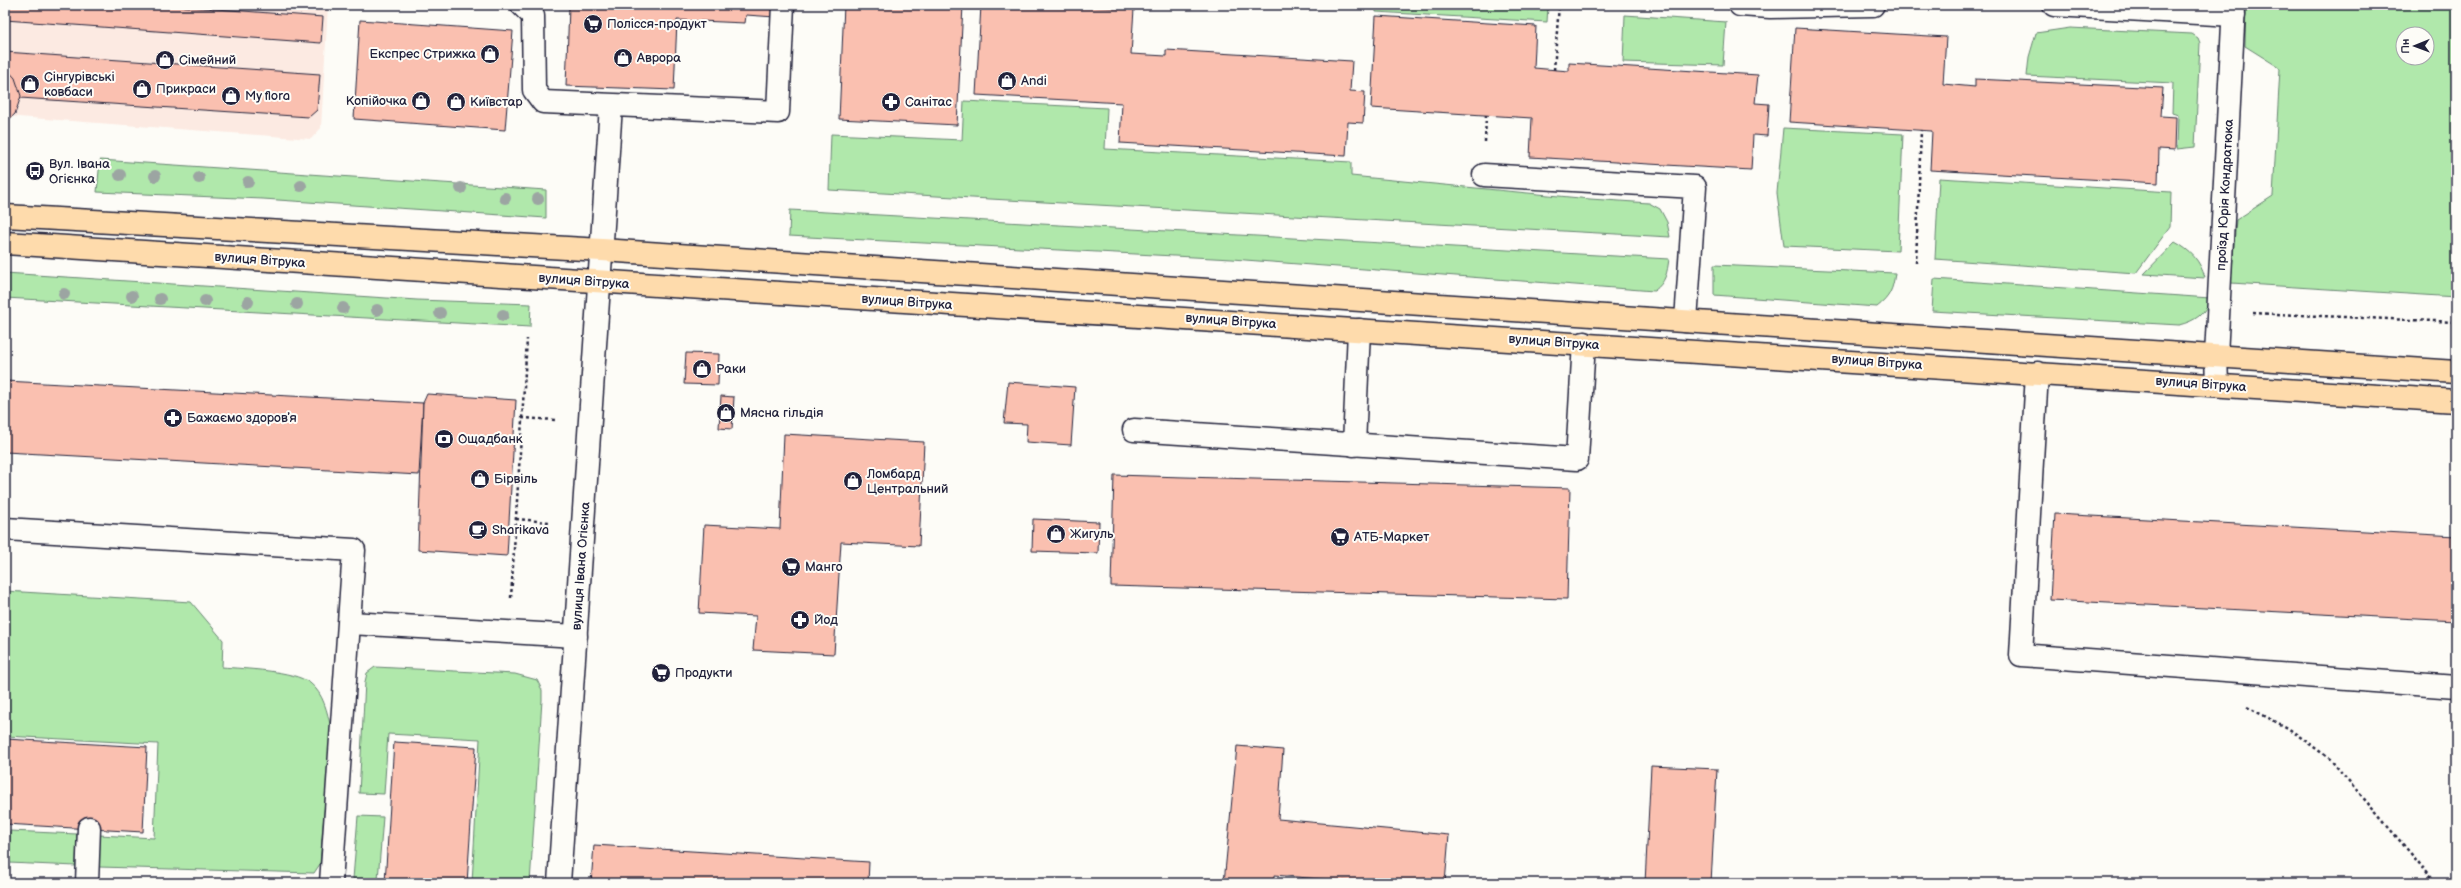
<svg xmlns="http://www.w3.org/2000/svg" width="2461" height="888" font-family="'Balsamiq Sans',sans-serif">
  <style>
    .built { fill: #fceae2 }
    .green { fill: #b0e8ab; stroke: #698573; fill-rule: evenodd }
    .building { fill: #fac0b0; stroke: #22223b }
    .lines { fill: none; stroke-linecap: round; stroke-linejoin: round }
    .minor-casing { stroke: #22223b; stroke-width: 25 }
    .major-casing { stroke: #22223b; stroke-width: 25 }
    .path { stroke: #22223b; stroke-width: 2.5; stroke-dasharray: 3 3; stroke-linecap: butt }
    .minor { stroke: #fdfcf7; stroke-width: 22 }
    .major { stroke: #fedbac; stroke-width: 22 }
    .tree { fill: #9ca5a2 }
    .labels { text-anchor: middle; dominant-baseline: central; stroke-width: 4; stroke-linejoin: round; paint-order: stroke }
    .poi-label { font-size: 13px; fill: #22223b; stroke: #fdfcf7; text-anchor: start }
    .street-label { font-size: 13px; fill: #22223b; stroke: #fdfcf7 }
  </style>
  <rect width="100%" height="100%" fill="#fdfcf7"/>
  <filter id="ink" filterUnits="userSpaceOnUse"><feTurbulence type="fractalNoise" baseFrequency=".025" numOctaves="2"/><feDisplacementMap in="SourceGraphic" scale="8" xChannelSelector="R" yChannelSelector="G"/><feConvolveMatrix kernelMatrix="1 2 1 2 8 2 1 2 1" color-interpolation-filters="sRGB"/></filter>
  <g filter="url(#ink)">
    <polygon class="built" points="5,5 328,5 321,128 311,139 5,116"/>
    <g class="green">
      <polygon points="1376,5 1534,5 1548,6 1547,22 1376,12"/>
      <path d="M 2246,5 L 2456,5 L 2456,297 L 2231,283 L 2236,220 L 2273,196 L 2280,68 L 2245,46 ZM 2403,34 L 2427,34 L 2427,58 L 2403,58 Z"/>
      <polygon points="1625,15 1726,22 1723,65 1623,62"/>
      <polygon points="2070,28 2192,34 2198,38 2200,43 2195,147 2177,149 2178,115 2172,113 2173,83 2027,76 2029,57 2036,33"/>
      <polygon points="964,101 1107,108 1105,149 1351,162 1351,176 1590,199 1649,203 1660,209 1667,222 1670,237 829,190 831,134 962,140"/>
      <polygon points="1783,128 1903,134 1898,251 1784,246 1777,193"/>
      <polygon points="100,160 546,190 546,218 263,199 97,192"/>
      <polygon points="1939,178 2171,192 2170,227 2136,273 1935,259"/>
      <path d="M 790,210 L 1669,259 C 1667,273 1666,282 1654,291 L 1232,259 L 789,236 Z"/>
      <path d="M 2175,242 C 2191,251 2200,260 2205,278 L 2144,274 Z"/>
      <path d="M 1714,265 L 1895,273 C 1893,289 1890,297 1877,307 L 1714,295 Z"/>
      <polygon points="5,273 417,300 531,304 530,327 5,298"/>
      <path d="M 1934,279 L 2210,298 C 2206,314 2195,321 2179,325 L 1932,311 Z"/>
      <path d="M 5,591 L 191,602 L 223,640 L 222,667 C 244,669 293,670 310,683 C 324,694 327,712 331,728 L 320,864 L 314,873 L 99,867 L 99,835 L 154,838 L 158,744 L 5,736 Z"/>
      <polygon points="375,667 515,674 537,680 542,690 542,700 530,883 472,883 480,739 388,734 384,794 359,793 365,682 367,673"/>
      <polygon points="358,816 383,817 378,880 353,879"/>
      <polygon points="10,831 77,834 76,866 9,863"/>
    </g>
    <g class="building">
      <polygon points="5,5 163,5 323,17 321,43 5,20"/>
      <polygon points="554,5 776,5 775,17 746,15 745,23 677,20 674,90 566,86 569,7 556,7"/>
      <polygon points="844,5 963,5 957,125 839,119"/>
      <polygon points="981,5 1061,5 1134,9 1131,54 1166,56 1166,50 1352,61 1350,91 1365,92 1363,123 1348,122 1346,156 1120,143 1122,103 976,95"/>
      <polygon points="1376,16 1536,26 1534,68 1569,71 1569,63 1758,75 1755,103 1769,104 1767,136 1753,135 1751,170 1530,157 1532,118 1371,108"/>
      <polygon points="360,20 513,31 505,130 354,119"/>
      <polygon points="1795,28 1946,37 1943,84 1975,87 1975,79 2163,88 2161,116 2176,117 2175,150 2159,149 2158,183 1930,170 1932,131 1789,122"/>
      <polygon points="5,52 320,74 317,110 309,117 5,97"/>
      <polygon points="5,67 15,78 21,96 15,114 5,123"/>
      <polygon points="686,353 719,354 718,385 684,384"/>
      <polygon points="5,381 423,403 419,475 5,452"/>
      <polygon points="1008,382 1075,387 1071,445 1026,442 1027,424 1004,423"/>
      <polygon points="427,394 516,400 507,556 418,550 423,403"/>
      <polygon points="721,396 734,397 732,429 719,428"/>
      <polygon points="784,434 924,442 919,546 841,542 834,654 753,650 756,616 699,613 704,525 780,529"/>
      <polygon points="1114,475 1570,488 1567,599 1111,586"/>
      <polygon points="2055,514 2456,536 2456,621 2050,600"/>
      <polygon points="1033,519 1099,522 1098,553 1032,551"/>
      <polygon points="5,739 147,747 143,832 5,824"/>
      <polygon points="394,742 476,747 467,883 385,883"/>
      <polygon points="1237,746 1283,750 1278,819 1449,835 1445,883 1365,883 1274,875 1274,883 1224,883"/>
      <polygon points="1651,766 1717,769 1711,883 1645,883"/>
      <polygon points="594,845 869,862 868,883 591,883"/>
    </g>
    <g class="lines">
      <defs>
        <g id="minor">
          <polyline points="522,5 533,16 534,90 543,102 778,112 783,5"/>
          <polyline points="1740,5 1770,7 1873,5"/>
          <polyline points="2054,5 2234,15"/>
          <polyline points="1484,175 1695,187 1686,321"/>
          <polyline points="2037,373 2021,655 2456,687"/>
          <polyline points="2217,384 2216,356 2234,5"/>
          <polyline points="1134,430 1577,459 1584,343"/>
          <polyline points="1354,445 1359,330"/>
          <polyline points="5,529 354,550 331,883"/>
          <polyline points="350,623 576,636"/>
          <polyline points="87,883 89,828"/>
          <polyline points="559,883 611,106"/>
        </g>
        <g id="major">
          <polyline points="5,216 602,250 2456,372"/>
          <polyline points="5,243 2456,401"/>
        </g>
      </defs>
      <use href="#minor" class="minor-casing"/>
      <use href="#major" class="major-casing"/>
      <g class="path">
        <polyline points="1554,70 1559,5"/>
        <polyline points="1485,142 1486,115"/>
        <polyline points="1916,263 1921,130"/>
        <polyline points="2253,313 2456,322"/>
        <polyline points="522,418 556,420"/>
        <polyline points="516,519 549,522"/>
        <polyline points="511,598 527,339"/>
        <polyline points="2247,707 2288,728 2330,759 2436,883"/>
      </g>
      <use href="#minor" class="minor"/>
      <use href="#major" class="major"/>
    </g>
    <g class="tree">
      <circle cx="120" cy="175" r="6"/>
      <circle cx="155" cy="176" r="6"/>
      <circle cx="199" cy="178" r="6"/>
      <circle cx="248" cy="182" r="6"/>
      <circle cx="301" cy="186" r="6"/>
      <circle cx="461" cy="188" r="6"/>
      <circle cx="505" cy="198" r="6"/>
      <circle cx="538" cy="199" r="6"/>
      <circle cx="64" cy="294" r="6"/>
      <circle cx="132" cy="296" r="6"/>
      <circle cx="160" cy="299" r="6"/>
      <circle cx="205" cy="301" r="6"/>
      <circle cx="248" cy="302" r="6"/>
      <circle cx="297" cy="304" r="6"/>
      <circle cx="343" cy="308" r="6"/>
      <circle cx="377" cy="310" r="6"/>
      <circle cx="440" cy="313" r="6"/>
      <circle cx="503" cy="315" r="6"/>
    </g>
  </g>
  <defs>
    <symbol id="supermarket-disc" viewBox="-11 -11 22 22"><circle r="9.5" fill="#22223b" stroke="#fdfcf7"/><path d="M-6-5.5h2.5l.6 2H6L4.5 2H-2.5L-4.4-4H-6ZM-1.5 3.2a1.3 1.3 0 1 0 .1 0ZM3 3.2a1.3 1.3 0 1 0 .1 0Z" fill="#fff"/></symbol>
    <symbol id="shop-disc" viewBox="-11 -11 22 22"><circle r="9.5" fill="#22223b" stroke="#fdfcf7"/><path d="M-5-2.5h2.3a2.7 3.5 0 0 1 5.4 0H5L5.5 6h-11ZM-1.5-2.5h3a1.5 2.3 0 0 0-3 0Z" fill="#fff"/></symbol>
    <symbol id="pharmacy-disc" viewBox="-11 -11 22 22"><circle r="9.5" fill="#22223b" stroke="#fdfcf7"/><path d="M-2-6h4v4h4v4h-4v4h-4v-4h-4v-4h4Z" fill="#fff"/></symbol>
    <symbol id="bus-disc" viewBox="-11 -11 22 22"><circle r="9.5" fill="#22223b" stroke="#fdfcf7"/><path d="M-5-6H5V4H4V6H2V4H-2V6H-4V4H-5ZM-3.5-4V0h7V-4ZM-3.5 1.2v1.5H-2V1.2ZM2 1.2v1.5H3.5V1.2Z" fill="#fff"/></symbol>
    <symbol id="bank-disc" viewBox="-11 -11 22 22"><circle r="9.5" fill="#22223b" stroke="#fdfcf7"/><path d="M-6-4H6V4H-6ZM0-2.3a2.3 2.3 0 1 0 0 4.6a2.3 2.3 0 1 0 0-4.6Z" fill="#fff"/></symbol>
    <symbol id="cafe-disc" viewBox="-11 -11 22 22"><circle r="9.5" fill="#22223b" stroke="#fdfcf7"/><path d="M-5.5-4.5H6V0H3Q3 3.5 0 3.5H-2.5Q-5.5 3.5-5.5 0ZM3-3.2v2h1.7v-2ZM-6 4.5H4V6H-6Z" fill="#fff"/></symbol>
  </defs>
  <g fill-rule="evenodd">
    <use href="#supermarket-disc" x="582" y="13" width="22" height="22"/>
    <use href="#shop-disc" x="479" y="43" width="22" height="22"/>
    <use href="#shop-disc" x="612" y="47" width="22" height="22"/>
    <use href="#shop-disc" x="154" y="49" width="22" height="22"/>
    <use href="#shop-disc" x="996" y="70" width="22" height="22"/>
    <use href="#shop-disc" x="19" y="73" width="22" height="22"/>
    <use href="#shop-disc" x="131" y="78" width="22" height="22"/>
    <use href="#shop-disc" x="220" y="85" width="22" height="22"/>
    <use href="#shop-disc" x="410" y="90" width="22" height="22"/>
    <use href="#shop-disc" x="445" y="91" width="22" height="22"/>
    <use href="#pharmacy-disc" x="880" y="91" width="22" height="22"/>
    <use href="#bus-disc" x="24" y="160" width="22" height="22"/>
    <use href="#shop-disc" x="691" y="358" width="22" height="22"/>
    <use href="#shop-disc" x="715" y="402" width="22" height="22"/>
    <use href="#pharmacy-disc" x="162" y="407" width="22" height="22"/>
    <use href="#bank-disc" x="433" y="428" width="22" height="22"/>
    <use href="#shop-disc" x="469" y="468" width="22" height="22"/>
    <use href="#shop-disc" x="842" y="470" width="22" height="22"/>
    <use href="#cafe-disc" x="467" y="519" width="22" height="22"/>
    <use href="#shop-disc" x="1045" y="523" width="22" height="22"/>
    <use href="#supermarket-disc" x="1329" y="526" width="22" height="22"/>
    <use href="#supermarket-disc" x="780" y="556" width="22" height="22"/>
    <use href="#pharmacy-disc" x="789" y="609" width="22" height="22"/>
    <use href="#supermarket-disc" x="650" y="662" width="22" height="22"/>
  </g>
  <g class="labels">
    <g class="poi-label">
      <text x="607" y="24">Полісся-продукт</text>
      <text x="476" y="54" text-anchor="end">Експрес Стрижка</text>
      <text x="637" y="58">Аврора</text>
      <text x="179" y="60">Сімейний</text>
      <text x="44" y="77">Сінгурівські<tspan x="44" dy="15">ковбаси</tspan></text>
      <text x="1021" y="81">Andi</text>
      <text x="156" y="89">Прикраси</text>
      <text x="245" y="96">My flora</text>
      <text x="407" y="101" text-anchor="end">Копійочка</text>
      <text x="470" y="102">Київстар</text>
      <text x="905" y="102">Санітас</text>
      <text x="49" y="164">Вул. Івана<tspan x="49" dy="15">Огієнка</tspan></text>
      <text x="716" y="369">Раки</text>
      <text x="740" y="413">Мясна гільдія</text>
      <text x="187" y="418">Бажаємо здоровʼя</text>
      <text x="458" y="439">Ощадбанк</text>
      <text x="867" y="474">Ломбард<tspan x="867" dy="15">Центральний</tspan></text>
      <text x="494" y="479">Бірвіль</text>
      <text x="492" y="530">Sharikava</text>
      <text x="1070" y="534">Жигуль</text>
      <text x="1354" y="537">АТБ-Маркет</text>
      <text x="805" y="567">Манго</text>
      <text x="814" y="620">Йод</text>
      <text x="675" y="673">Продукти</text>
    </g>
    <g class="street-label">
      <text transform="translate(2225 195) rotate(-87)">проїзд Юрія Кондратюка</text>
      <text transform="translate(260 260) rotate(4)">вулиця Вітрука</text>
      <text transform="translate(584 281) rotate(4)">вулиця Вітрука</text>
      <text transform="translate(907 302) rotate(4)">вулиця Вітрука</text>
      <text transform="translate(1231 321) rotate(4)">вулиця Вітрука</text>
      <text transform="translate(1554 342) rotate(4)">вулиця Вітрука</text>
      <text transform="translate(1877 362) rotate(4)">вулиця Вітрука</text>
      <text transform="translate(2201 384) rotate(4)">вулиця Вітрука</text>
      <text transform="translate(581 566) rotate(-86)">вулиця Івана Огієнка</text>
    </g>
  </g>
  <rect width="2461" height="888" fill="none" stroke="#fdfcf7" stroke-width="20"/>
  <rect x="10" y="10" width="2441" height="868" fill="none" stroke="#22223b" stroke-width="1.5" filter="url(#ink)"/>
  <g transform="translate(2415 46) rotate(269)"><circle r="19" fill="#fdfcf7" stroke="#a5a5ac"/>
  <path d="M0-3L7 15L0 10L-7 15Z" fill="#22223b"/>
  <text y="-6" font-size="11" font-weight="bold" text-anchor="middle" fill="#22223b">Пн</text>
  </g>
</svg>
